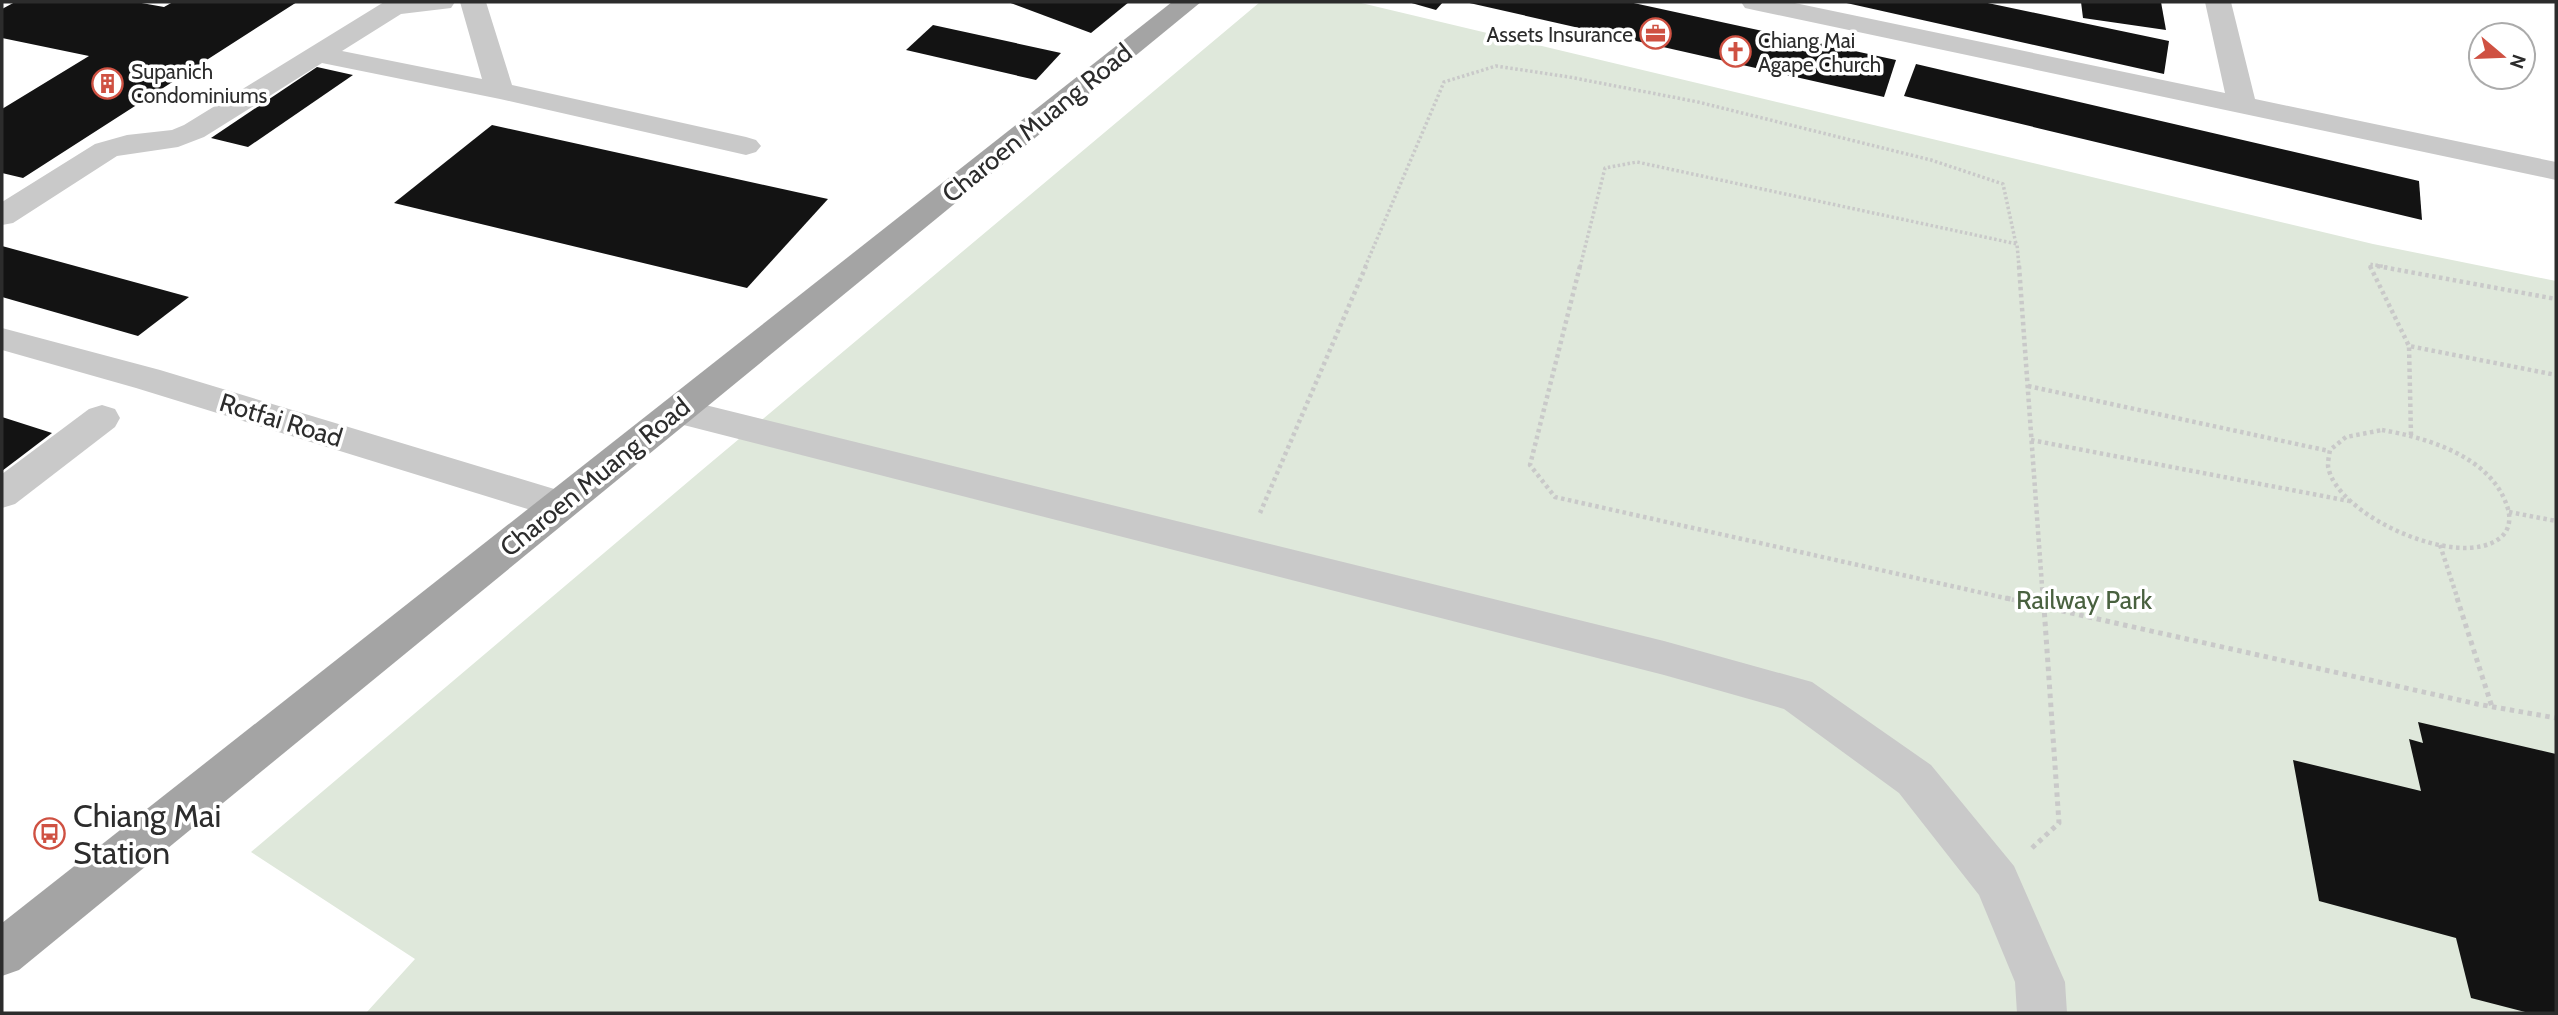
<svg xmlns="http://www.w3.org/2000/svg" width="2558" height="1015" font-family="Cabin,sans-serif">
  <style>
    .green { fill: #dfe8db }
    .building { fill: #131313 }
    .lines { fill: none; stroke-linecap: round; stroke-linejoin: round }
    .path-far2 { stroke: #c9c9c9; stroke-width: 3.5; stroke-dasharray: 2.5 2.5; stroke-linecap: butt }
    .path-far1 { stroke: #c9c9c9; stroke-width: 4.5; stroke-dasharray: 3.5 3.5; stroke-linecap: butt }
    .path { stroke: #c9c9c9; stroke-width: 5; stroke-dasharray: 4.5 4.5; stroke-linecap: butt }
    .minor { fill: #c9c9c9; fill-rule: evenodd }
    .major { fill: #a4a4a4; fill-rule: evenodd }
    .labels { text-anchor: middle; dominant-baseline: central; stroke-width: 7; stroke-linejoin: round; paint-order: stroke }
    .far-poi-label { font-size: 21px; fill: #2c2c2c; stroke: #fff; text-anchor: start }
    .street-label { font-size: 26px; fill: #2c2c2c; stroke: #fff }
    .park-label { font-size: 26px; fill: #49613f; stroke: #fff }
    .near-poi-label { font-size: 32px; fill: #2c2c2c; stroke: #fff; text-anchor: start }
  </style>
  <rect width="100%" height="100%" fill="#fff"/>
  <polygon class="green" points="1260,2 1357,2 2373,244 2556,281 2556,1013 366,1013 415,959 251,852 702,470"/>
  <g class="building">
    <polygon points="15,2 136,2 164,7 173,2 297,2 23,178 2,173 2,109 89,56 2,38 2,9"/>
    <polygon points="1008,2 1129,2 1091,33"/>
    <polygon points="1408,2 1443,2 1436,10"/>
    <polygon points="1465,2 1629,2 1896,60 1884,97"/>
    <polygon points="1842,2 1983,2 2169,41 2164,74"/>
    <polygon points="2081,2 2161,2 2166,30 2083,18"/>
    <polygon points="933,25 1061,53 1036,80 906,50"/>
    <polygon points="1916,64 2419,181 2422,220 1904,96"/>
    <polygon points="317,67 353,75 248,147 211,138"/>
    <polygon points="492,125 828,199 747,288 394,203"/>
    <polygon points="2,246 189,297 138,336 2,297"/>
    <polygon points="2,417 52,433 2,471"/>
    <polygon points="2418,722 2556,754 2556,1013 2529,1013 2471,998 2456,938 2319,901 2293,760 2421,791 2409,739 2423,743"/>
  </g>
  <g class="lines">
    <g class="path-far2">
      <polyline points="1365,267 1444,82 1496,66 1569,77 1698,102 1931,160 2003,184 2016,244"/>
      <polyline points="1580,267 1605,168 1637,162 2017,244 2019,267"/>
      <polyline points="2371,267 2369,264 2387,267"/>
    </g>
    <g class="path-far1">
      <polyline points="1580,266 1530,465 1555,497 2014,600"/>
      <polyline points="2019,266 2043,600"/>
      <polyline points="2370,266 2409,346"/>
      <polyline points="2377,266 2556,299"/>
      <polyline points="2028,386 2329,451"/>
      <path d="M 2382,430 C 2428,438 2493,457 2508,509 C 2511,520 2509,531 2500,538 C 2459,571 2335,515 2328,466 C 2328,461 2329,455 2330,450 L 2346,437 Z"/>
      <polyline points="2411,435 2409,346 2556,375"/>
      <polyline points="2031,440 2349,501"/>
      <polyline points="2509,512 2556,521"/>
      <polyline points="1260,513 1366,266"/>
      <polyline points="2440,545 2458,600"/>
    </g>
    <g class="path">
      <polyline points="2006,598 2044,607"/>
      <polyline points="2043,598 2044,607"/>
      <polyline points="2457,598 2492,707"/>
      <polyline points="2044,607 2477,704 2556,718"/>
      <polyline points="2032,848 2059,823 2044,607"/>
    </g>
    <g class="minor">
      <polygon points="384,2 455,2 451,8 401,14 342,51 482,79 460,2 486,2 512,85 746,137 756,140 761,146 756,152 746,155 500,99 322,63 204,137 178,147 117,156 13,223 2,225 2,202 95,144 127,135 172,130 184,125"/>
      <polygon points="1741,2 1790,2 2225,93 2205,2 2231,2 2255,99 2556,162 2556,180 1754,10 1745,8"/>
      <polygon points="2,328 160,370 574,495 579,505 574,515 560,519 136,388 2,350"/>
      <polygon points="677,398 1664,641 1812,682 1931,765 2014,866 2065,982 2067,1013 2017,1013 2015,982 1979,895 1899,793 1784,709 1664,675 664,420 659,411 664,402"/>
      <polygon points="102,405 115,409 120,418 115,427 15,504 2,508 2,474 89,409"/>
    </g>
    <polygon class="major" points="1172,2 1201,2 19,970 2,976 2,923"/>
  </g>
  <defs>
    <symbol id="office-ring" viewBox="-11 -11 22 22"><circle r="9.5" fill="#fff" stroke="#cf5142" stroke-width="1.5"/><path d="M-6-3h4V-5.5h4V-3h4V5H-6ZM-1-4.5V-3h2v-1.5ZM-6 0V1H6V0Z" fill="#cf5142"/></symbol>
    <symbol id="church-ring" viewBox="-11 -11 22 22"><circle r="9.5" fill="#fff" stroke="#cf5142" stroke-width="1.5"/><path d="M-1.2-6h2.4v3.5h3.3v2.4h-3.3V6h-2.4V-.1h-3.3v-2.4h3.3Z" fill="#cf5142"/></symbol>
    <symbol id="building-ring" viewBox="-11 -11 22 22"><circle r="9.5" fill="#fff" stroke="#cf5142" stroke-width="1.5"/><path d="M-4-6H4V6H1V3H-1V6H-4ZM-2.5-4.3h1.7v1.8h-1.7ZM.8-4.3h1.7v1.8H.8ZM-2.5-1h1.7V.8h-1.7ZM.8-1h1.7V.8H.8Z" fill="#cf5142"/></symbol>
    <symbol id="bus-ring" viewBox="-11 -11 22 22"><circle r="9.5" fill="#fff" stroke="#cf5142" stroke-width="1.5"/><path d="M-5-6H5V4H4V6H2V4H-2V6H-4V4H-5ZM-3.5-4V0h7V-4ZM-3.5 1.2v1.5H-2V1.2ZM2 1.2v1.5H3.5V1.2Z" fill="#cf5142"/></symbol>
  </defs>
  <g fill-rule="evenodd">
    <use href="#office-ring" x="1638" y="16" width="35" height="35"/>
    <use href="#church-ring" x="1718" y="34" width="35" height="35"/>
    <use href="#building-ring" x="90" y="66" width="35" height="35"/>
    <use href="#bus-ring" x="32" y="816" width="35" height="35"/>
  </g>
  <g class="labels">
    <g class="far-poi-label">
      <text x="1633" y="34" text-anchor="end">Assets Insurance</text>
      <text x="1758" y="40">Chiang Mai<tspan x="1758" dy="24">Agape Church</tspan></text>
      <text x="131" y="71">Supanich<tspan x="131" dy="24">Condominiums</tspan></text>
    </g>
    <g class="street-label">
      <text transform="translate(1037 123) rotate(-39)">Charoen Muang Road</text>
      <text transform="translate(281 420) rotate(17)">Rotfai Road</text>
      <text transform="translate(595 477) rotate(-39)">Charoen Muang Road</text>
    </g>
    <g class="park-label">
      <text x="2084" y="600">Railway Park</text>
    </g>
    <g class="near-poi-label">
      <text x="73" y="815">Chiang Mai<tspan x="73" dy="37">Station</tspan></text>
    </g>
  </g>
  <rect width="2558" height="1015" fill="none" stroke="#2c2c2c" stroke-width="7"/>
  <g transform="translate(2502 56) rotate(109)"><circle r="33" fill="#ffffff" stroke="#ababab" stroke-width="2"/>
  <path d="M0-5L12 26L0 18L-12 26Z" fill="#cf5142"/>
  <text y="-10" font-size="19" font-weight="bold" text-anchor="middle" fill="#2c2c2c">N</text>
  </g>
</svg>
